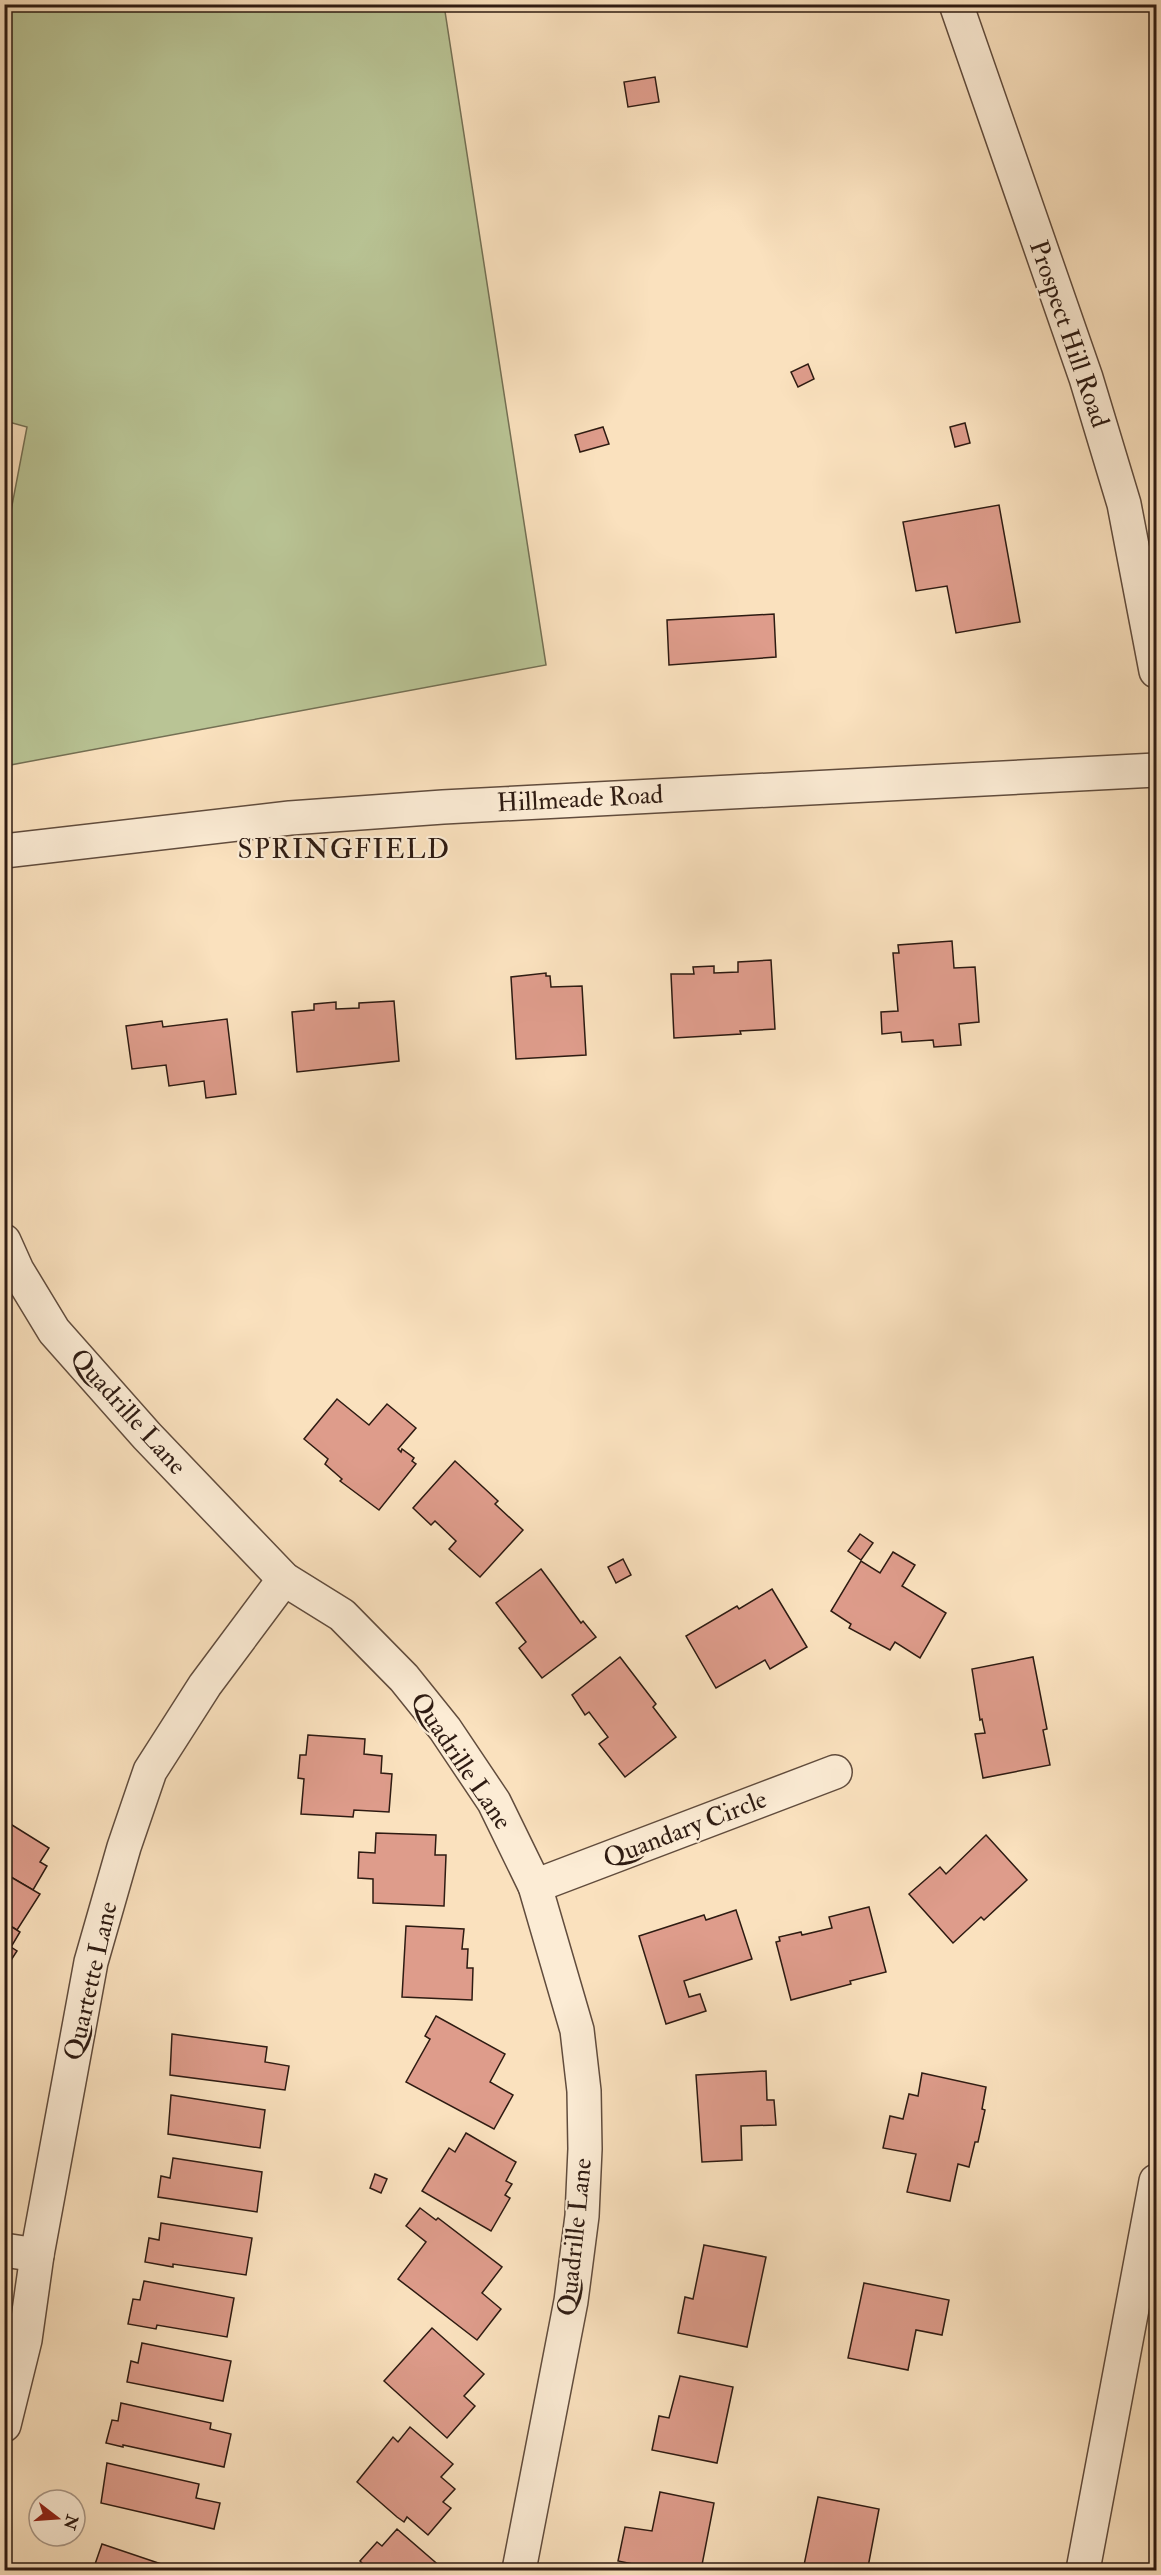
<svg xmlns="http://www.w3.org/2000/svg" width="1161" height="2575" font-family="'IM FELL Double Pica',serif">
  <style>
    .green { fill: #b9c495; stroke: #747054; stroke-width: 1.5 }
    .building { fill: #de9c8b; stroke: #2e1b12; stroke-width: 1.5 }
    .lines { fill: none; stroke-linecap: round; stroke-linejoin: round }
    .minor-casing { stroke: #614c3d; stroke-width: 36 }
    .tertiary-casing { stroke: #614c3d; stroke-width: 36 }
    .minor { stroke: #fcecd5; stroke-width: 33 }
    .tertiary { stroke: #fcecd5; stroke-width: 33 }
    .labels { text-anchor: middle; dominant-baseline: central; stroke-width: 4.5; stroke-linejoin: round; paint-order: stroke }
    .street-label { font-size: 26px; fill: #2e1b12; stroke: #fcecd5 }
    .neighbourhood-label { font-size: 27px; letter-spacing: 1.5px; fill: #2e1b12; stroke: #fcecd5 }
  </style>
  <rect width="100%" height="100%" fill="#fae1be"/>
  <filter id="stains"><feTurbulence type="fractalNoise" baseFrequency=".00333" numOctaves="4"/><feColorMatrix values="0 0 0 0 .2 0 0 0 0 .09 0 0 0 0 .02 0 0 0 .5 -.17"/></filter>
  <radialGradient id="worn" r=".72"><stop offset=".6" stop-color="#630" stop-opacity="0"/><stop offset="1" stop-color="#630" stop-opacity=".3"/></radialGradient>
  <polygon class="green" points="5,4 444,5 546,665 5,766 5,542 27,427 5,421"/>
  <g class="building">
    <polygon points="655,77 659,102 628,107 624,82"/>
    <polygon points="808,364 814,379 798,387 791,372"/>
    <polygon points="965,423 970,443 955,447 950,427"/>
    <polygon points="603,427 609,444 580,452 575,435"/>
    <polygon points="999,505 1020,622 956,633 947,586 916,591 903,522"/>
    <polygon points="774,614 776,657 669,665 667,620"/>
    <polygon points="952,941 954,968 975,967 979,1022 959,1024 961,1045 934,1047 933,1040 902,1042 901,1032 882,1034 881,1012 898,1011 893,953 899,953 898,945"/>
    <polygon points="771,960 775,1029 740,1031 741,1034 674,1038 671,974 694,974 693,967 714,966 714,973 738,972 738,962"/>
    <polygon points="546,973 546,976 550,976 551,987 582,986 586,1055 516,1059 511,977"/>
    <polygon points="394,1001 399,1061 297,1072 292,1012 314,1010 314,1004 336,1002 336,1009 359,1008 359,1003"/>
    <polygon points="227,1019 236,1094 206,1098 204,1081 169,1086 166,1065 132,1069 126,1026 162,1021 163,1027"/>
    <polygon points="337,1399 369,1425 387,1404 416,1428 398,1449 401,1452 402,1449 414,1458 412,1461 416,1464 379,1510 340,1481 342,1479 325,1464 328,1459 304,1439"/>
    <polygon points="455,1461 498,1501 495,1504 523,1530 480,1577 449,1549 456,1541 435,1521 431,1525 413,1508"/>
    <polygon points="860,1534 873,1543 861,1560 848,1551"/>
    <polygon points="893,1552 915,1565 902,1586 946,1613 920,1658 895,1642 890,1650 849,1628 851,1624 831,1611 861,1561 880,1573"/>
    <polygon points="623,1559 631,1575 616,1583 608,1567"/>
    <polygon points="541,1569 581,1623 583,1621 596,1637 542,1678 519,1648 526,1642 496,1603"/>
    <polygon points="772,1589 807,1647 770,1669 765,1660 716,1688 686,1636 737,1606 739,1609"/>
    <polygon points="620,1657 656,1704 653,1707 676,1737 625,1777 599,1744 608,1737 589,1712 585,1715 572,1695"/>
    <polygon points="1033,1657 1047,1729 1043,1730 1050,1765 983,1778 975,1734 985,1733 982,1719 980,1720 972,1669"/>
    <polygon points="308,1735 365,1739 364,1754 382,1756 381,1773 392,1774 389,1812 354,1810 353,1817 301,1814 304,1779 298,1778 300,1755 306,1755"/>
    <polygon points="4,1820 49,1848 40,1862 47,1866 33,1890 4,1873"/>
    <polygon points="376,1833 436,1835 435,1855 446,1855 444,1906 373,1903 373,1879 358,1878 359,1852 375,1853"/>
    <polygon points="986,1835 1027,1880 984,1920 981,1917 953,1943 909,1894 940,1867 946,1874"/>
    <polygon points="4,1873 40,1894 17,1930 4,1922"/>
    <polygon points="869,1907 886,1972 850,1981 851,1984 791,2000 776,1942 780,1941 779,1937 801,1932 802,1935 832,1928 829,1917"/>
    <polygon points="736,1910 752,1959 684,1981 689,1997 700,1994 706,2011 666,2024 639,1936 704,1915 706,1920"/>
    <polygon points="4,1922 20,1932 11,1947 17,1951 4,1971"/>
    <polygon points="406,1926 464,1929 462,1949 468,1949 467,1968 473,1968 472,2000 402,1997"/>
    <polygon points="436,2016 505,2054 490,2082 513,2095 494,2129 406,2082 430,2039 425,2036"/>
    <polygon points="172,2034 267,2047 265,2062 289,2066 285,2090 170,2075"/>
    <polygon points="766,2071 767,2100 774,2100 776,2125 741,2126 742,2160 702,2162 696,2075"/>
    <polygon points="922,2073 986,2087 982,2109 985,2110 978,2142 975,2142 969,2167 958,2164 950,2201 907,2192 916,2154 883,2148 890,2116 903,2119 909,2094 918,2096"/>
    <polygon points="171,2095 265,2110 260,2148 168,2134"/>
    <polygon points="466,2133 516,2162 506,2181 512,2184 505,2195 510,2198 491,2231 422,2191 449,2148 455,2152"/>
    <polygon points="173,2158 262,2172 257,2212 158,2197 161,2176 170,2178"/>
    <polygon points="375,2174 387,2179 381,2193 370,2188"/>
    <polygon points="420,2208 436,2220 438,2218 502,2267 482,2293 501,2309 477,2340 398,2279 426,2242 406,2226"/>
    <polygon points="161,2223 252,2238 246,2275 173,2264 173,2267 145,2262 149,2238 159,2240"/>
    <polygon points="704,2245 766,2257 747,2347 678,2333 685,2297 693,2299"/>
    <polygon points="144,2281 234,2298 227,2337 157,2325 156,2329 128,2324 133,2299 140,2300"/>
    <polygon points="864,2283 949,2300 942,2335 916,2330 908,2370 848,2358"/>
    <polygon points="432,2328 484,2374 464,2396 475,2406 447,2438 384,2381"/>
    <polygon points="142,2343 231,2361 223,2401 127,2382 131,2361 138,2363"/>
    <polygon points="680,2376 733,2387 717,2463 652,2450 659,2416 669,2418"/>
    <polygon points="121,2403 211,2423 210,2429 231,2434 224,2467 123,2445 123,2447 106,2443 112,2420 118,2421"/>
    <polygon points="410,2427 453,2464 441,2477 455,2489 443,2502 451,2508 428,2535 407,2517 404,2522 397,2517 357,2482 393,2437 398,2442"/>
    <polygon points="107,2463 199,2484 196,2498 220,2503 214,2529 101,2503"/>
    <polygon points="660,2492 714,2503 701,2570 662,2570 618,2561 625,2527 652,2531"/>
    <polygon points="818,2497 879,2509 868,2567 875,2568 875,2570 803,2570"/>
    <polygon points="397,2529 442,2568 440,2570 360,2570 364,2565 360,2561 377,2542 382,2546"/>
    <polygon points="102,2544 179,2570 93,2570"/>
  </g>
  <g class="lines">
    <defs>
      <g id="minor">
        <polyline points="4,1241 17,1270 54,1331 147,1436 284,1579 342,1615 404,1678 445,1729 494,1802 535,1886 577,2030 584,2091 585,2149 582,2216 571,2301 519,2570"/>
        <polyline points="535,1886 835,1772"/>
        <polyline points="4,2250 37,2255"/>
        <polyline points="4,2425 25,2340 37,2255 91,1962 124,1847 150,1771 205,1685 284,1579"/>
      </g>
      <g id="tertiary">
        <polyline points="956,4 1086,378 1124,504 1156,671"/>
        <polyline points="4,851 290,818 443,807 1156,770"/>
        <polyline points="1083,2570 1156,2181"/>
      </g>
    </defs>
    <use href="#minor" class="minor-casing"/>
    <use href="#tertiary" class="tertiary-casing"/>
    <use href="#minor" class="minor"/>
    <use href="#tertiary" class="tertiary"/>
  </g>
  <g class="labels">
    <g class="street-label">
      <text transform="translate(1069 334) rotate(71)">Prospect Hill Road</text>
      <text transform="translate(580 799) rotate(-3)">Hillmeade Road</text>
      <text transform="translate(128 1412) rotate(48)">Quadrille Lane</text>
      <text transform="translate(461 1761) rotate(56)">Quadrille Lane</text>
      <text transform="translate(685 1829) rotate(-21)">Quandary Circle</text>
      <text transform="translate(91 1981) rotate(-77)">Quartette Lane</text>
      <text transform="translate(575 2237) rotate(-84)">Quadrille Lane</text>
    </g>
    <g class="neighbourhood-label">
      <text x="344" y="849">SPRINGFIELD</text>
    </g>
  </g>
  <rect width="1161" height="2575" fill="none" stroke="#fae1be" stroke-width="24"/>
  <rect x="6" y="6" width="1149" height="2563" fill="none" stroke="#2e1b12" stroke-width="3"/>
  <rect x="12" y="12" width="1137" height="2551" fill="none" stroke="#2e1b12" stroke-width="1.5"/>
  <g transform="translate(57 2518) rotate(107)"><circle r="28" fill="#fcecd5" stroke="#aa9887" stroke-width="1.5"/>
  <path d="M0-4.5L10 22L0 15L-10 22Z" fill="#8f2418"/>
  <text y="-9" font-size="16" font-weight="bold" text-anchor="middle" fill="#2e1b12">N</text>
  </g>
  <rect width="100%" height="100%" filter="url(#stains)"/>
  <rect width="100%" height="100%" fill="url(#worn)"/>
</svg>
